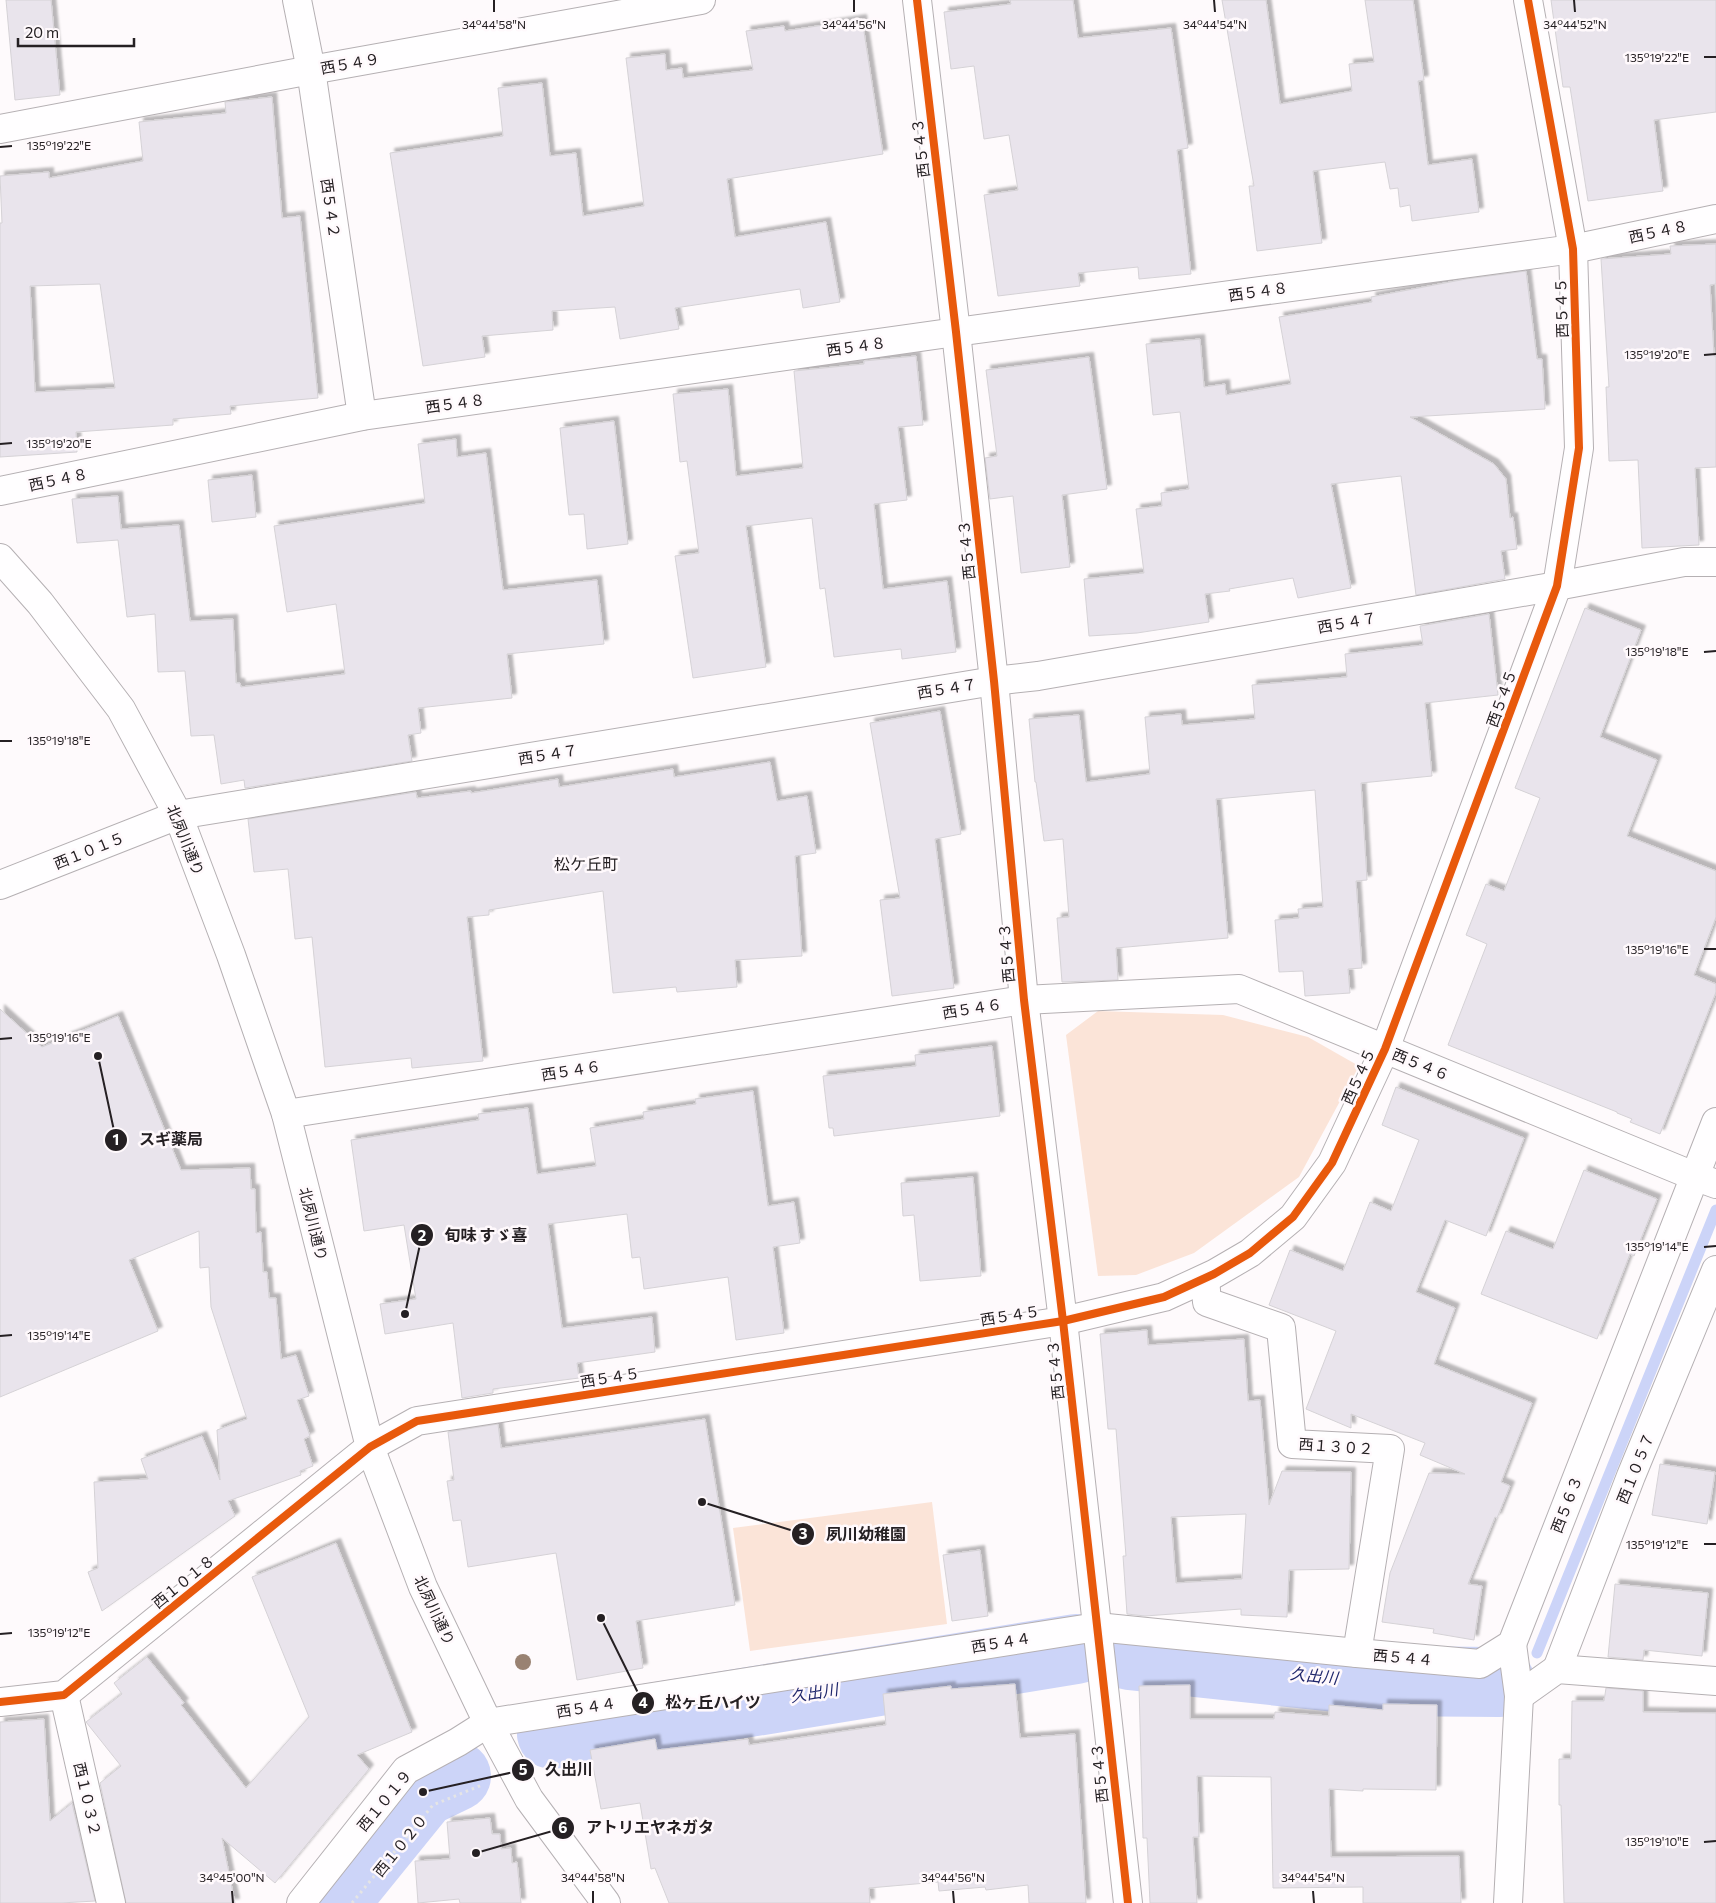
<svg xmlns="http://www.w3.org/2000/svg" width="1716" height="1903" font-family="Commissioner,'Noto Sans JP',sans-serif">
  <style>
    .green { fill: #fbe4d8 }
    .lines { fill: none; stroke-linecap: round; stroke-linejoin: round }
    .stream { stroke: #ccd4f8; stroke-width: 11 }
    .river { stroke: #ccd4f8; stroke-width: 70 }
    .building { fill: #e9e4ec; stroke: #d5d2d6; fill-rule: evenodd; filter: url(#shadow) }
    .street-casing { stroke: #b5b0b3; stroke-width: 30 }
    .secondary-casing { stroke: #b5b0b3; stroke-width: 30 }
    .path { stroke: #e5e5e5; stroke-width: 3; stroke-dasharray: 2.5 4; stroke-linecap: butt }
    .street { stroke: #fffeff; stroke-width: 28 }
    .secondary { stroke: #fffeff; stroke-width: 28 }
    .cycleway-casing { stroke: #fff9fc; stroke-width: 11 }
    .cycleway { stroke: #e8590c; stroke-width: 8 }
    .tree { fill: #998272 }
    .ticks { fill: none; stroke: #252023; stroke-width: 2 }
    .labels { text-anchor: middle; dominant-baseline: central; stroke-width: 5; stroke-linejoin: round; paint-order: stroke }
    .street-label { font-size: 15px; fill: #252023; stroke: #fff9fc }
    .neighbourhood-label { font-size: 16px; fill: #252023; stroke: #fff9fc }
    .water-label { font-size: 16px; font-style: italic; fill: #20276c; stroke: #fff9fc }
    .ticks-label { font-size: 12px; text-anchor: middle; fill: #252023; stroke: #fff9fc; stroke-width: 5; stroke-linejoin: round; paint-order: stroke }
    .leader { fill: none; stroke: #252023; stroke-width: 2 }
    .callout-dot { fill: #252023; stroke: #fff9fc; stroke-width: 2 }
    .mark-label { font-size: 15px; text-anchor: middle; font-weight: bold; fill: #fff }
    .callout-label { font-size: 16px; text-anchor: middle; font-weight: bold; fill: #252023; stroke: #fff9fc; stroke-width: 5; stroke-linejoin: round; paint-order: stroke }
  </style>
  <defs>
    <filter id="shadow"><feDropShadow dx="4.5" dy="-4.5" stdDeviation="1" flood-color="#0004"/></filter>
  </defs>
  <rect width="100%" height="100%" fill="#fefafc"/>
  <g class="green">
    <polygon points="1098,1011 1223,1015 1308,1037 1359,1066 1299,1177 1194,1253 1136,1275 1098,1276 1066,1035"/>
    <polygon points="932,1502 947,1624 750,1651 733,1528"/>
  </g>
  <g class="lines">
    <polyline class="stream" points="1537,1653 1716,1210"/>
    <g class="river">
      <polyline points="1129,1655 1374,1681 1500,1682"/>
      <polyline points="552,1734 1076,1649"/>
      <polyline points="333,1903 423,1792 456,1776"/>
    </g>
  </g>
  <g class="building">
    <polygon points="6,0 51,0 60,95 15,100"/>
    <polygon points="1010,0 1073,0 1078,38 1171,28 1188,148 1177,150 1191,274 1139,279 1138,267 1078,273 1080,286 998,296 984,195 1018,190 1009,135 984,139 974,66 951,69 944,12 1011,4"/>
    <polygon points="1222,0 1266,0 1280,104 1352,91 1349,64 1374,62 1365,0 1413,0 1424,80 1418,81 1428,165 1472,159 1479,212 1412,221 1410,205 1400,207 1398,188 1390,189 1385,162 1313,171 1322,243 1257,251 1249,186 1254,186"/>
    <polygon points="1551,0 1716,0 1716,112 1654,120 1663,191 1588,201 1570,87 1563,87"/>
    <polygon points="862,19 883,154 727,179 735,237 826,222 840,302 803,308 800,289 675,308 679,329 620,339 615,307 552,311 553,330 482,336 485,357 423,366 390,153 503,136 498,88 542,83 550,156 576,153 583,216 644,206 626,58 665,54 666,70 682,68 683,78 753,70 746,31 784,26 785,31"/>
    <path d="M 272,97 L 282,218 L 300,216 L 318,398 L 230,406 L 231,414 L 173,419 L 173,425 L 76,432 L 77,452 L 0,457 L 0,223 L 2,223 L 0,176 L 49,172 L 49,178 L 143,161 L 139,122 L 226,113 L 225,102 ZM 100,284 L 115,388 L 35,392 L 30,286 Z"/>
    <polygon points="1716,244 1716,284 1710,285 1714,356 1716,356 1716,467 1695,468 1699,545 1642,548 1638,460 1609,461 1606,387 1609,387 1601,259 1671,254 1670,246"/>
    <polygon points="1526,271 1537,359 1542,359 1545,409 1410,417 1494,464 1506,479 1510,518 1513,517 1517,549 1501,551 1505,579 1416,595 1401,476 1331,484 1351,588 1298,598 1293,578 1229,589 1230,591 1205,594 1209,622 1137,633 1089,636 1084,579 1144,573 1136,509 1162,506 1161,493 1189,489 1180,412 1153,415 1146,344 1200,339 1204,387 1225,384 1226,395 1291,384 1279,317 1372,302 1371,297 1466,279"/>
    <polygon points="916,356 923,425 898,427 907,500 874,504 883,589 947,581 956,652 902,659 901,649 834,657 825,588 820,589 812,518 746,526 766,667 693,678 675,556 699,553 687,461 680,462 673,394 728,389 736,476 803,468 794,371 864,364 864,361"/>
    <polygon points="1089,357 1107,489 1062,495 1070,567 1021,573 1013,496 990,499 985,458 997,456 986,370"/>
    <polygon points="614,421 628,544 587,549 584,514 569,515 560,428"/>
    <polygon points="456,439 457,457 486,453 503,590 597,580 604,644 507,654 512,698 418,708 421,733 408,735 412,761 245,788 244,780 221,784 214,735 191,736 185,671 158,672 155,614 127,617 118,540 77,543 72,499 118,496 121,529 179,525 190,621 233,619 236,683 240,683 241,687 345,674 336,604 287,612 274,526 425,503 418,444"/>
    <polygon points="252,475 256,517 212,522 208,480"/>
    <polygon points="1585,608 1641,630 1600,737 1657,760 1627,836 1716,871 1716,917 1694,975 1716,984 1716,992 1660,1134 1630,1122 1632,1119 1617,1113 1617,1112 1448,1045 1487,944 1466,935 1486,884 1504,891 1540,798 1515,788"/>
    <polygon points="1489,614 1498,695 1425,703 1432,776 1361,783 1367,880 1356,881 1362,968 1348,969 1350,993 1305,996 1303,971 1279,972 1275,920 1299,918 1298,909 1323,907 1315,790 1216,799 1228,938 1116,948 1118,980 1062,982 1057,918 1069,917 1063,839 1044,841 1036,782 1035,782 1029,719 1079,715 1086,782 1150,774 1145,717 1181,714 1182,725 1255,719 1252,685 1347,677 1345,654 1423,645 1420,626"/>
    <polygon points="940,711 961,834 935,839 954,988 892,996 880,900 900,898 870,723"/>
    <polygon points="770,762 777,801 807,796 816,853 795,856 802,956 735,960 737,987 677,992 676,987 613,993 603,891 489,910 489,915 467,917 483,1061 412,1068 411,1058 325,1067 312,937 295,939 288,869 254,872 248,819 416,792 417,798 471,791 471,793 558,779 559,787 673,769 674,777"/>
    <polygon points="0,1009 42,1047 118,1016 181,1170 250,1168 251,1189 255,1189 256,1233 261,1232 263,1272 267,1272 269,1298 276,1298 281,1359 296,1355 309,1396 297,1400 310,1436 304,1439 313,1466 300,1471 301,1475 228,1501 235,1516 102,1611 88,1572 98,1568 94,1482 148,1479 141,1459 202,1436 220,1480 217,1430 247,1419 211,1307 209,1267 200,1268 199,1231 129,1260 158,1331 0,1397"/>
    <polygon points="992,1046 1000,1116 834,1136 833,1128 829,1128 823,1076 916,1066 915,1055"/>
    <polygon points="1396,1087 1524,1138 1486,1236 1445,1220 1416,1292 1455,1308 1434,1364 1532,1403 1501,1482 1510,1486 1497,1518 1495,1517 1468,1584 1482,1586 1474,1640 1433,1633 1434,1629 1382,1622 1390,1573 1429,1473 1465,1474 1420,1455 1425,1443 1351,1414 1351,1428 1306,1409 1336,1331 1269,1305 1290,1250 1343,1271 1370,1202 1391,1211 1419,1140 1382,1125"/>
    <polygon points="753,1091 768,1206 794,1202 800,1243 773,1247 784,1333 736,1340 728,1277 644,1289 640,1257 632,1258 627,1214 548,1224 562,1328 652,1317 655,1352 577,1363 579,1378 493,1389 493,1393 462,1398 453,1323 385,1334 380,1304 416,1299 404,1225 364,1231 351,1140 479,1120 478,1114 528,1108 537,1174 596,1166 590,1128 644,1119 643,1112 696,1104 695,1099"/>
    <polygon points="1584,1170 1657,1199 1634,1256 1630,1254 1597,1339 1481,1294 1506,1231 1553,1249"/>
    <polygon points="973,1177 981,1276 920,1281 914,1215 903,1216 901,1183"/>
    <path d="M 1147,1330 L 1148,1345 L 1244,1339 L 1248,1401 L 1260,1400 L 1269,1505 L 1282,1471 L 1351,1472 L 1349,1569 L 1289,1570 L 1287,1617 L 1241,1615 L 1241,1609 L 1145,1616 L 1127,1614 L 1123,1556 L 1126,1556 L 1116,1429 L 1108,1429 L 1100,1334 ZM 1246,1514 L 1242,1579 L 1176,1583 L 1171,1517 Z"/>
    <polygon points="705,1419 735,1605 636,1621 643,1668 577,1680 556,1553 468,1567 461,1520 453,1521 447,1481 454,1480 448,1432 498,1424 501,1448"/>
    <polygon points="1660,1464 1715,1472 1707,1524 1652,1515"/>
    <polygon points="336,1543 412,1732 357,1755 369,1769 275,1883 222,1838 235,1903 126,1903 100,1783 121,1766 86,1722 122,1694 114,1683 147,1657 184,1703 181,1705 246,1788 309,1717 252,1577"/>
    <polygon points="980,1550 988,1616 952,1621 943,1555"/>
    <polygon points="1615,1584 1708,1593 1702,1656 1644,1650 1643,1660 1608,1657"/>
    <polygon points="1015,1684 1020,1738 1075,1734 1086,1903 1029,1903 1028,1885 986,1890 985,1887 939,1891 938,1882 869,1888 870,1903 669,1903 655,1868 651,1869 640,1803 601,1809 590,1750 655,1739 657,1750 748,1739 749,1745 886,1725 883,1694 951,1686 951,1689"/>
    <polygon points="1190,1685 1190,1719 1274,1719 1275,1712 1329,1716 1329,1705 1383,1710 1383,1704 1437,1705 1436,1790 1363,1789 1363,1791 1329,1789 1331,1857 1459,1856 1461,1903 1363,1903 1363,1887 1273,1888 1271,1777 1197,1776 1199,1837 1193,1837 1197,1903 1150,1903 1147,1838 1143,1838 1139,1686"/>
    <polygon points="1606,1688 1643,1691 1643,1712 1716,1713 1716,1903 1564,1903 1561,1805 1559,1805 1559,1759 1571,1759 1572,1701 1604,1701"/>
    <polygon points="44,1719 50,1821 72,1803 95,1901 61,1903 0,1903 0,1722"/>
    <polygon points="490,1818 492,1834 500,1834 501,1849 511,1848 512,1863 517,1862 521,1903 460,1903 459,1899 418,1903 415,1861 450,1859 447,1822"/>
  </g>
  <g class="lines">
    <defs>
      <g id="street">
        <polyline points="297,0 311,70 362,416"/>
        <polyline points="917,0 956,332 994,681 1024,1000 1063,1321 1128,1903"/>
        <polyline points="0,129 311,70 701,0"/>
        <polyline points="0,491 362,416 956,332 1573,249 1716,219"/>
        <polyline points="178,815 994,681 1038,676 1557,586 1684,562 1716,562"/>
        <polyline points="286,1114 1024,1000 1239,989 1694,1176 1716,1184"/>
        <polyline points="1205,1279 1207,1302 1281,1328 1292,1444 1390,1449 1357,1653"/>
        <polyline points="1557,1669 1631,1476 1716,1270"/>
        <polyline points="64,1695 111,1903"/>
        <polyline points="1519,1696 1557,1669 1716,1681"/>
        <polyline points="0,1702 64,1695 370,1447 417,1421 1063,1321 1164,1297 1214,1274 1250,1253 1293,1217 1332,1163 1385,1049 1557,586 1579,448 1573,249 1528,0"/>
        <polyline points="301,1903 406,1770 458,1742 488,1723 1097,1627 1357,1653 1480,1664 1512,1644 1716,1122"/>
      </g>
      <g id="secondary">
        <polyline points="0,558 40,603 121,709 178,815 231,955 286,1114 370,1447 423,1587 488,1723 529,1799 606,1903"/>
        <polyline points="0,885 178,815"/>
        <polyline points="1508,1903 1519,1696 1512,1644"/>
      </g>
    </defs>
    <use href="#street" class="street-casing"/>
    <use href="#secondary" class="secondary-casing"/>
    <polyline class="path" points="352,1903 433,1805 482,1785"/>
    <use href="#street" class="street"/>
    <use href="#secondary" class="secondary"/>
    <defs>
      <g id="cycleway">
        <polyline points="917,0 956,332 994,681 1024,1000 1063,1321 1128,1903"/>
        <polyline points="0,1702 64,1695 370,1447 417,1421 1063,1321 1164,1297 1214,1274 1250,1253 1293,1217 1332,1163 1385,1049 1557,586 1579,448 1573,249 1528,0"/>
      </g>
    </defs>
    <use href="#cycleway" class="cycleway-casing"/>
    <use href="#cycleway" class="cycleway"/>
  </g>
  <circle class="tree" cx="523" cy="1662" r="8"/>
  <path class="ticks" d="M 494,0 L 494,12M 854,0 L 854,12M 1214,0 L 1215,12M 1574,0 L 1575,12M 1704,57 L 1716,57M 0,147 L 12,146M 1704,355 L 1716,354M 0,444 L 12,443M 1704,652 L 1716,651M 0,741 L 12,741M 1704,949 L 1716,949M 0,1039 L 12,1038M 1704,1247 L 1716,1246M 0,1336 L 12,1335M 1704,1544 L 1716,1544M 0,1634 L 12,1633M 1704,1842 L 1716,1841M 232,1891 L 233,1903M 593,1891 L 593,1903M 953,1891 L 954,1903M 1313,1891 L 1314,1903"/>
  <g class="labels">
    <g class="street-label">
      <text transform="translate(350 63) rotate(-10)">西５４９</text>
      <text transform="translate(920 148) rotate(-97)">西５４３</text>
      <text transform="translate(331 208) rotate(82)">西５４２</text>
      <text transform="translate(1658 231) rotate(-12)">西５４８</text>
      <text transform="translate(1258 291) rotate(-8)">西５４８</text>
      <text transform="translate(1561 308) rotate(-92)">西５４５</text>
      <text transform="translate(856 346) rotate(-8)">西５４８</text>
      <text transform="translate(455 403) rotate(-8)">西５４８</text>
      <text transform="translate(58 479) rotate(-12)">西５４８</text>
      <text transform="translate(966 550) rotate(-96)">西５４３</text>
      <text transform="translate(1347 622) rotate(-10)">西５４７</text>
      <text transform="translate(947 688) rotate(-9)">西５４７</text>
      <text transform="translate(1501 698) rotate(-70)">西５４５</text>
      <text transform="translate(548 754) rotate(-9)">西５４７</text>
      <text transform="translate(186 840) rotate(68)">北夙川通り</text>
      <text transform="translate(89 850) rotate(-22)">西１０１５</text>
      <text transform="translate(1006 953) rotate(-95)">西５４３</text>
      <text transform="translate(972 1008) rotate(-9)">西５４６</text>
      <text transform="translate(1421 1064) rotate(22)">西５４６</text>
      <text transform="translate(571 1070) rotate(-9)">西５４６</text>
      <text transform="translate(1358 1076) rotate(-66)">西５４５</text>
      <text transform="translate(314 1224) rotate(76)">北夙川通り</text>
      <text transform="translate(1010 1315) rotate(-9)">西５４５</text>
      <text transform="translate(1055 1370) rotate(-96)">西５４３</text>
      <text transform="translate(610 1377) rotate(-9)">西５４５</text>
      <text transform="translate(1336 1446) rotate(4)">西１３０２</text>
      <text transform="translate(1635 1468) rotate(-68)">西１０５７</text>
      <text transform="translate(1566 1504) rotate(-69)">西５６３</text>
      <text transform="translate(183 1581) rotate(-39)">西１０１８</text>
      <text transform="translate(435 1610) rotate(65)">北夙川通り</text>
      <text transform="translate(1001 1642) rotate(-9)">西５４４</text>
      <text transform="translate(1403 1657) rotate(5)">西５４４</text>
      <text transform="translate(586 1707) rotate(-9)">西５４４</text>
      <text transform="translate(1099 1773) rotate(-96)">西５４３</text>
      <text transform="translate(88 1799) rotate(77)">西１０３２</text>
      <text transform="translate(384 1800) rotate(-50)">西１０１９</text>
      <text transform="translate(400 1845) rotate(-51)">西１０２０</text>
    </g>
    <g class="neighbourhood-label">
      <text x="586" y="863">松ケ丘町</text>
    </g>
    <g class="water-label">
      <text transform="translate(1314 1675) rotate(6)">久出川</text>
      <text transform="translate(814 1692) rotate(-9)">久出川</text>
    </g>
  </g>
  <g class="ticks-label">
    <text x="494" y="29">34°44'58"N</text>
    <text x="854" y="29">34°44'56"N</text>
    <text x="1215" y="29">34°44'54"N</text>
    <text x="1575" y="29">34°44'52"N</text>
    <text x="1657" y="62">135°19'22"E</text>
    <text x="59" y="150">135°19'22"E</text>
    <text x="1657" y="359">135°19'20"E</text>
    <text x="59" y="448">135°19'20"E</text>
    <text x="1657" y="656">135°19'18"E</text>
    <text x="59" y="745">135°19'18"E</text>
    <text x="1657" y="954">135°19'16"E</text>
    <text x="59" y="1042">135°19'16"E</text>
    <text x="1657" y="1251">135°19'14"E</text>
    <text x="59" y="1340">135°19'14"E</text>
    <text x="1657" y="1549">135°19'12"E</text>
    <text x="59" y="1637">135°19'12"E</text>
    <text x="1657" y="1846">135°19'10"E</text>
    <text x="232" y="1882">34°45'00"N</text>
    <text x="593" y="1882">34°44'58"N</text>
    <text x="953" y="1882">34°44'56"N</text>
    <text x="1313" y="1882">34°44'54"N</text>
  </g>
  <path class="leader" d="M98 1056L116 1140M405 1314L422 1235M702 1502L803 1534M601 1618L643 1703M423 1792L523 1770M476 1853L563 1828"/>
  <g class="callout-dot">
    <circle cx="98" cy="1056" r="5"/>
    <circle cx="405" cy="1314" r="5"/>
    <circle cx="702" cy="1502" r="5"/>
    <circle cx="601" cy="1618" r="5"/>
    <circle cx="423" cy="1792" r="5"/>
    <circle cx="476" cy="1853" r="5"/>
    <circle cx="116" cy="1140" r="12"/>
    <circle cx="422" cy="1235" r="12"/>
    <circle cx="803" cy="1534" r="12"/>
    <circle cx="643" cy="1703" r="12"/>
    <circle cx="523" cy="1770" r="12"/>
    <circle cx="563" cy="1828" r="12"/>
  </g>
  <g class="mark-label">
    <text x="116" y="1145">1</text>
    <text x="422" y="1241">2</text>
    <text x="803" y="1539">3</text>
    <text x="643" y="1708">4</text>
    <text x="523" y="1775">5</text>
    <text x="563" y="1833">6</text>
  </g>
  <g class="callout-label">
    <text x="171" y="1145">スギ薬局</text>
    <text x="486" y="1241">旬味 すゞ喜</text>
    <text x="866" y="1540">夙川幼稚園</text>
    <text x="713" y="1708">松ヶ丘ハイツ</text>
    <text x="569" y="1775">久出川</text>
    <text x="650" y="1833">アトリエヤネガタ</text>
  </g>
  <path d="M18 38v8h116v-8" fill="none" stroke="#252023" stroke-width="2.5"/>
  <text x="25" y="38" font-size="15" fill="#252023" stroke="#fff9fc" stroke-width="4" paint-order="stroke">20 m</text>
</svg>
